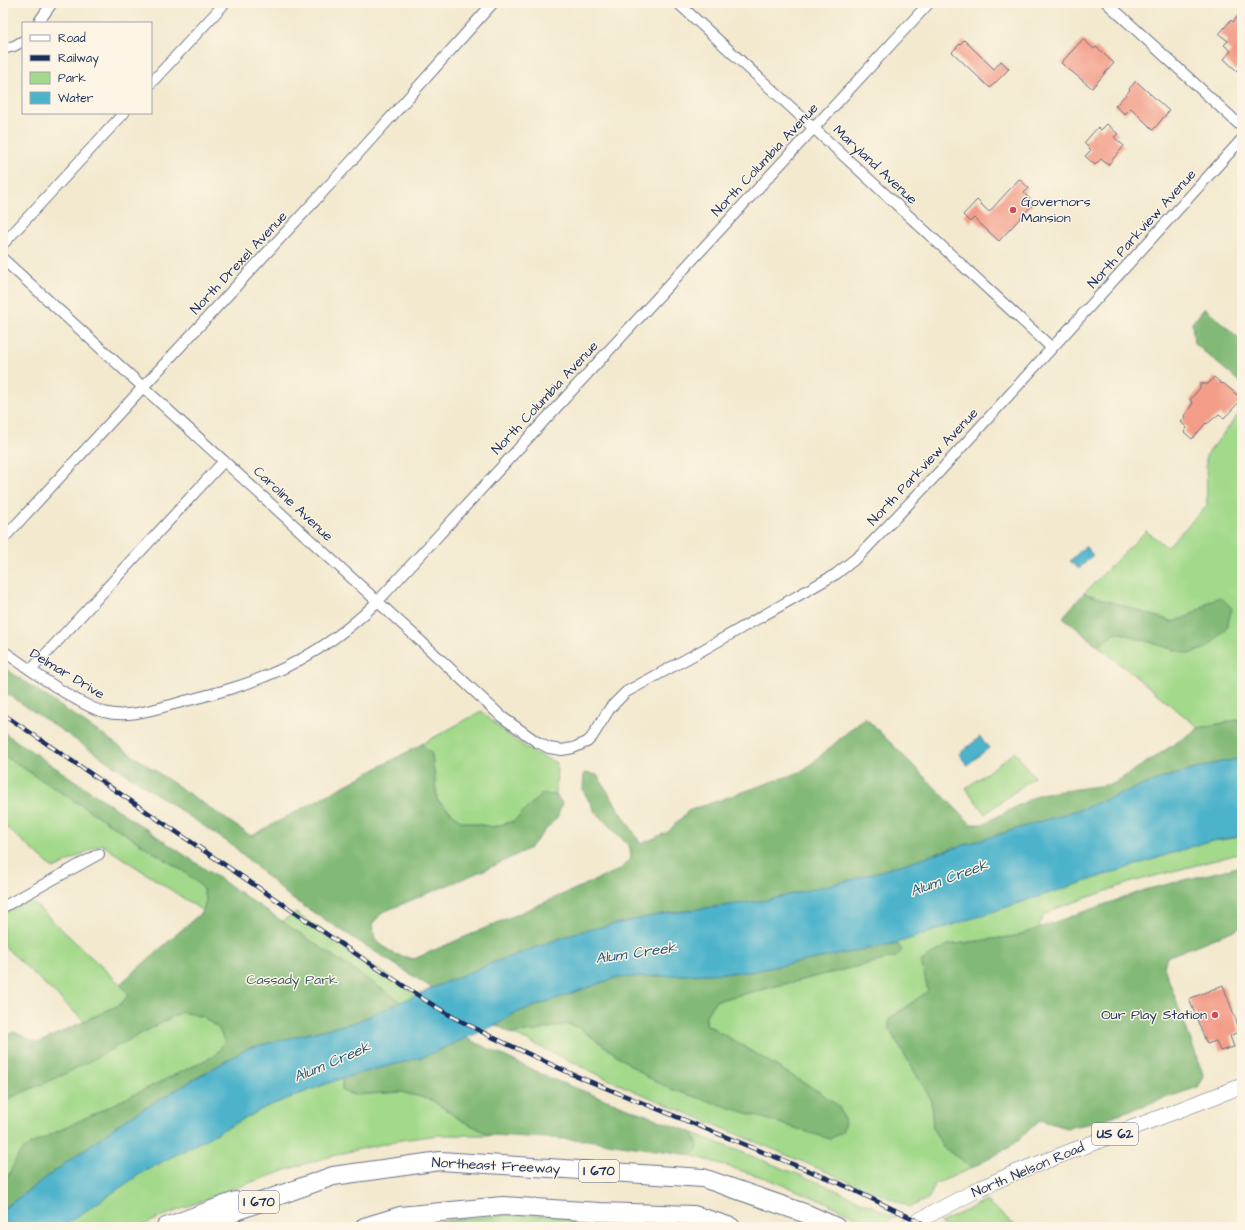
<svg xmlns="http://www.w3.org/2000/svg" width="1245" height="1230" font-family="'Architects Daughter',sans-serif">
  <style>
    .green { fill: #a3d98a; stroke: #5f8474 }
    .forest { fill: #82b976; stroke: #4e746a }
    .water { fill: #4db3cb; stroke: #347194 }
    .building { fill: #f39d88 }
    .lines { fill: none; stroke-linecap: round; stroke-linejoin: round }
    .street-casing { stroke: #677086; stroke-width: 12 }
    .primary-casing { stroke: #677086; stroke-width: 16 }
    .highway-casing { stroke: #677086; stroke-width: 20 }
    .street { stroke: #fff; stroke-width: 10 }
    .primary { stroke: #fff; stroke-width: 15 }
    .highway { stroke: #fff; stroke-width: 18 }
    .rail-casing { stroke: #1b2f5e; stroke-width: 4.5 }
    .rail { stroke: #fcf5e5; stroke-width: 3; stroke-dasharray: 9; stroke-linecap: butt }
    .poi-dot { fill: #d1495b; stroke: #fcf5e5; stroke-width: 1.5 }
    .labels { text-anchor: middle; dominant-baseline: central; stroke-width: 3; stroke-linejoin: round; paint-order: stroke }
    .shield { fill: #fcf5e5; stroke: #5e6a86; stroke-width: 1 }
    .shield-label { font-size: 13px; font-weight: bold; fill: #1b2f5e }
    .street-label { font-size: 14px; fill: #1b2f5e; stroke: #fcf5e5 }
    .poi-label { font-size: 14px; fill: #1b2f5e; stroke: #fcf5e5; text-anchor: start }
    .park-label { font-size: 14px; fill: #3d5a69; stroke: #fcf5e5 }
    .water-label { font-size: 15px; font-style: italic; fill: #2a577f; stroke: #fcf5e5 }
  </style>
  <rect width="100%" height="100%" fill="#fcf5e5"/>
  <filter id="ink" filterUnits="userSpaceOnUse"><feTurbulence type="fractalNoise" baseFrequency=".025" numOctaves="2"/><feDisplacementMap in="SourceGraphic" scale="8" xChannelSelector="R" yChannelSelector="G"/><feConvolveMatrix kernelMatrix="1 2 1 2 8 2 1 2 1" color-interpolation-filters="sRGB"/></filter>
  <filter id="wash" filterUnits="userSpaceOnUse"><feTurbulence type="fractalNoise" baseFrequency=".012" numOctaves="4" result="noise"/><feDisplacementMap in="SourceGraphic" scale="16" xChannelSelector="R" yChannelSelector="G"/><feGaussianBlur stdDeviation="0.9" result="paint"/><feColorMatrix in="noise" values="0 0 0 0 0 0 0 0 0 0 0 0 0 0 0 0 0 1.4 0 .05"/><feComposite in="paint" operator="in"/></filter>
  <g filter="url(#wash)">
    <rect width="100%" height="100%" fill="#f3e9cf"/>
    <g class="green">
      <polygon points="1242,410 1242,719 1199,728 1098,646 1117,632 1188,654 1213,599 1189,616 1173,622 1084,593 1146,531 1167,547 1207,506 1206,456"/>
      <path d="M 482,711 C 503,733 528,752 557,763 L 556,795 L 541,794 L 514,821 L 493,827 L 461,821 L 437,800 L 432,754 L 422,744 Z"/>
      <polygon points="1015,752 1034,777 985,814 966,788"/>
      <polygon points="3,755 186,873 202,887 206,901 203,911 101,844 54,869 3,824"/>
      <polygon points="1242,837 1242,853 1132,882 1060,907 1043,916 1038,929 1016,936 948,945 929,991 889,1019 889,1029 931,1099 933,1128 943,1147 972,1168 935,1184 929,1198 910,1207 618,1084 511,1033 536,1031 567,1024 578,1027 647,1077 821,1093 706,1024 706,1015 715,1001 896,957 902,950 897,943 1206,842"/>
      <polygon points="29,899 120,984 129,994 121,1004 84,1021 3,945 3,914"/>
      <polygon points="296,913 418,996 356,1022 248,1048 126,1119 3,1209 3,1075 55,1049"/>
      <polygon points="342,1078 342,1091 354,1095 401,1092 432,1100 459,1119 490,1135 438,1135 401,1140 347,1152 304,1164 229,1190 161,1217 140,1227 62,1227 143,1172 268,1106"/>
      <polygon points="693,1133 825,1185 896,1217 876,1227 825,1202 765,1178 691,1155 698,1147"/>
      <polygon points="986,1201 1017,1227 946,1227 940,1223"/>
      <path d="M 507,1215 C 561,1216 616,1214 668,1227 L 416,1227 L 458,1219 Z"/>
    </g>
    <g class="forest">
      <polygon points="1205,308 1242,341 1242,384 1194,343 1192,323"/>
      <polygon points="1084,593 1173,622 1189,616 1214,599 1220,597 1232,608 1227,627 1207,648 1188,654 1117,632 1098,646 1063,617"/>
      <polygon points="3,667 251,836 422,744 432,754 437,800 461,821 493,827 514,821 541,794 556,795 562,803 558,816 530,848 496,865 383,912 372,924 375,940 394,954 414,959 619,870 631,858 630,847 595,812 583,790 584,773 597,775 641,844 668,832 688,811 803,771 865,717 971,824 983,824 1040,794 1113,784 1199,728 1242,719 1242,758 1221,762 1159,779 1084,808 858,878 768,900 662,914 578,932 492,963 432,988 291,898 232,845 3,691"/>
      <polygon points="3,732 401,1002 356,1022 248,1048 126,1119 3,1209 3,1180 8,1176 19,1154 29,1145 214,1056 220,1049 224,1041 219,1029 203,1017 182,1012 63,1075 3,1101 3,1037 14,1032 38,1043 121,1004 129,994 120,984 203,911 206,901 202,887 186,873 3,755"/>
      <polygon points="1242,866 1242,927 1167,957 1164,967 1204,1077 1198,1087 1092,1123 1067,1128 1040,1120 1010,1147 972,1168 943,1147 933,1128 931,1099 889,1029 889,1019 928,991 921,961 948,945 1016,936 1148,889"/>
      <polygon points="897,943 902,950 896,957 715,1001 706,1015 706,1024 821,1093 839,1106 845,1122 842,1132 830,1139 673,1090 647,1077 578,1027 567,1024 536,1031 511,1033 496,1025 515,1013 615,978 749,972"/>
      <polygon points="466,1038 552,1079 693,1133 698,1147 691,1155 587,1140 490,1135 459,1119 432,1100 401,1092 354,1095 342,1091 342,1078 423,1057"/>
    </g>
    <g class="water">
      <polygon points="1085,546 1093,555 1079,569 1070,561"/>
      <polygon points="980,737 989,748 967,765 959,754"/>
      <polygon points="1242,758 1242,836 1206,842 897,943 749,972 615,978 515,1013 496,1025 423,1057 342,1078 268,1106 143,1172 62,1227 3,1227 3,1209 126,1119 248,1048 356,1022 432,988 492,963 578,932 662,914 768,900 858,878 1084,808 1159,779 1221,762"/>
    </g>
    <g id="blocks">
      <g class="building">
        <polygon points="1242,11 1242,64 1237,71 1224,59 1231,51 1224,45 1228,41 1219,34 1231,20 1233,22"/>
        <polygon points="1083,39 1094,49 1096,47 1114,63 1092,88 1061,63"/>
        <polygon points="964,40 994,69 1001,61 1009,69 990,88 952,52"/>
        <polygon points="1136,81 1169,111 1153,130 1131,108 1125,114 1115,106 1130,90 1129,89"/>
        <polygon points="1107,124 1118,134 1114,137 1124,146 1108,165 1101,159 1095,165 1085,156 1091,150 1084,143 1098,127 1101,130"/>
        <polygon points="1019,179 1029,188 1024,193 1034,203 999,241 974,218 970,222 963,215 977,200 989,212"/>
        <polygon points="1214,377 1222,384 1223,383 1242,399 1224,418 1219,414 1207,424 1206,423 1192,439 1184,432 1187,428 1181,422 1185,418 1184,416 1193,403 1190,400 1200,388 1200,384 1208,384"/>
        <polygon points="1223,985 1240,1031 1230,1036 1234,1047 1220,1051 1216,1041 1207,1044 1189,999"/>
      </g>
    </g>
  </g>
  <g filter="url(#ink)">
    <use href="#blocks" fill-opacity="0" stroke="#677086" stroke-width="1"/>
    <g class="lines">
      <defs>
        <g id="street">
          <polyline points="678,3 1052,348"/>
          <polyline points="1107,3 1242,127"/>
          <polyline points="38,23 52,3"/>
          <polyline points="3,49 14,46 23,41"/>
          <polyline points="151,83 225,3"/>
          <polyline points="3,244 124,113"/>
          <polyline points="3,259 413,634 502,717 537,742 549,748 562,750 573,748 587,742 592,737 610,708 626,692 701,651 836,574 859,556 941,470 1242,139"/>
          <polyline points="3,539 357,155 493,3"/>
          <path d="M 3,651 C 28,668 52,686 79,701 C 87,705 95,710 104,712 C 127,719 155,709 178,703 C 197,698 217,693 236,687 C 290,670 338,641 378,601 L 929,3"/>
          <polyline points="31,670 224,461"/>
          <polyline points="3,907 99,854"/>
        </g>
        <polyline id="primary" points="906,1227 981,1188 1014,1173 1242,1086"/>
        <g id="highway">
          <polyline points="166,1227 236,1201"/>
          <polyline points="206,1227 241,1209 333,1176 440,1161 703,1178 807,1214 836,1227"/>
          <polyline points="364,1227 400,1216 503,1206 600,1212 694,1215 731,1227"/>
        </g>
      </defs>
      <use href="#street" class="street-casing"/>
      <use href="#primary" class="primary-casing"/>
      <use href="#highway" class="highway-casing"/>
      <use href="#street" class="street"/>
      <use href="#primary" class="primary"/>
      <use href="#highway" class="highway"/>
      <defs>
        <polyline id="rail" points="3,714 347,948 428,1002 453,1017 492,1037 574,1075 839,1183 930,1227"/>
      </defs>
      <use href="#rail" class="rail-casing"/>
      <use href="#rail" class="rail"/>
    </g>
  </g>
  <g class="poi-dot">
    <circle cx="1013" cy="210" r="4"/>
    <circle cx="1215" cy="1015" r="4"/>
  </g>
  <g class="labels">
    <g class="shield">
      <rect x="1092" y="1123" width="46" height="22" rx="3"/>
      <rect x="579" y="1160" width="40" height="22" rx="3"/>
      <rect x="239" y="1191" width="40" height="22" rx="3"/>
    </g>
    <g class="shield-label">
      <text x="1115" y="1134">US 62</text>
      <text x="599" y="1171">I 670</text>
      <text x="259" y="1202">I 670</text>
    </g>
    <g class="street-label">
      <text transform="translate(765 160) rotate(-47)">North Columbia Avenue</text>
      <text transform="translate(875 165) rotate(43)">Maryland Avenue</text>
      <text transform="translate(1142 229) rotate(-48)">North Parkview Avenue</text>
      <text transform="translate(239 263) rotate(-47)">North Drexel Avenue</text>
      <text transform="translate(545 398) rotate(-47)">North Columbia Avenue</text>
      <text transform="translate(923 467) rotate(-47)">North Parkview Avenue</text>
      <text transform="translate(293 504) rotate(43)">Caroline Avenue</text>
      <text transform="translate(67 674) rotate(31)">Delmar Drive</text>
      <text transform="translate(496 1166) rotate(3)">Northeast Freeway</text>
      <text transform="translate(1028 1170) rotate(-23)">North Nelson Road</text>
    </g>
    <g class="poi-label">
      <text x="1021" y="202">Governors<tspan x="1021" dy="16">Mansion</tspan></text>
      <text x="1207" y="1015" text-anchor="end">Our Play Station</text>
    </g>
    <g class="park-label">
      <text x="292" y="980">Cassady Park</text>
    </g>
    <g class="water-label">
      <text transform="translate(949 878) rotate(-20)">Alum Creek</text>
      <text transform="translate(636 953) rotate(-8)">Alum Creek</text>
      <text transform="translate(332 1062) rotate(-23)">Alum Creek</text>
    </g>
  </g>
  <rect width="1245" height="1230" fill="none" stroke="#fcf5e5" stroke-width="16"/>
  <rect x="22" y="22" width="130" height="92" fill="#fcf5e5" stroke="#a2a6af"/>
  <rect x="30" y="35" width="20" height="6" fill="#ffffff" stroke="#a2a6af"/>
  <text x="58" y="42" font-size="12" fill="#1b2f5e">Road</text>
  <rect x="30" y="55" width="20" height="6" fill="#1b2f5e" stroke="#a2a6af"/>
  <text x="58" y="62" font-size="12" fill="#1b2f5e">Railway</text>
  <rect x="30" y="72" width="20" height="12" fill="#a3d98a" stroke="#a2a6af"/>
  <text x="58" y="82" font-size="12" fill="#1b2f5e">Park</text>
  <rect x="30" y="92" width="20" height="12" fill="#4db3cb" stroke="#a2a6af"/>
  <text x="58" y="102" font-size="12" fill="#1b2f5e">Water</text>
</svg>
